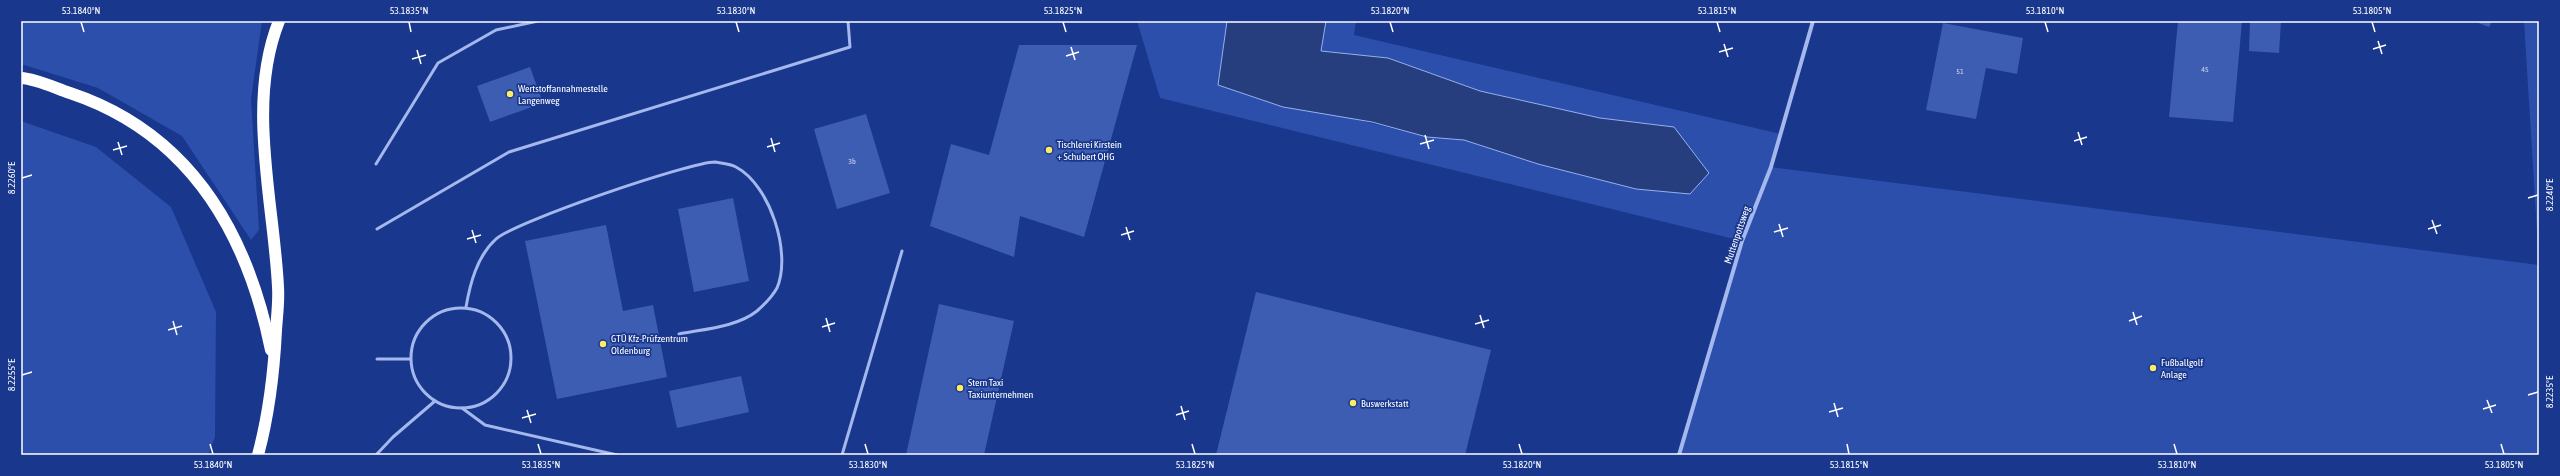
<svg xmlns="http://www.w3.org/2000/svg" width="2560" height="476" font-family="'Asap Condensed',sans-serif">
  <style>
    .green { fill: #2b4fab }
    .water { fill: #263d7e; stroke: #96b1f1 }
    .building { fill: #3d5db3 }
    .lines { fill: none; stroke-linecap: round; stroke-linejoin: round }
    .lane { stroke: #a4b8ee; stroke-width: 3 }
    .street { stroke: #a4b8ee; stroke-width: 4 }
    .highway { stroke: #fff; stroke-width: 12 }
    .ticks { fill: none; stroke: #fff; stroke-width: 1.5 }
    .poi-dot { fill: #ffed61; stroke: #18378d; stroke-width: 1.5 }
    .labels { text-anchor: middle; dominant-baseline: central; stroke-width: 3.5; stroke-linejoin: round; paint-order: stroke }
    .number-label { font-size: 8px; fill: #ced6ec }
    .poi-label { font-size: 10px; fill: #fff; stroke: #18378d; text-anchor: start }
    .street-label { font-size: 10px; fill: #fff; stroke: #18378d }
    .neatline { fill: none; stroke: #fff; stroke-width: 1.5 }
    .ticks-label { font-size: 10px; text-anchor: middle; fill: #fff }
  </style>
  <rect width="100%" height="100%" fill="#18378d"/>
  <g class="green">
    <polygon points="21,21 262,21 251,99 259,230 251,240 182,136 98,88 21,64"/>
    <polygon points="1137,21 1227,21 1218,85 1427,137 1464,140 1538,164 1636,189 1674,127 1600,118 1480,91 1388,58 1321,51 1326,21 1356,21 1354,35 1781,134 1771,167 2539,265 2524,21 2539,21 2539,455 1679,455 1742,241 1160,98"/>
    <polygon points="21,121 96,147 171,207 216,312 215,437 208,455 21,455"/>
  </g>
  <polygon class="water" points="1227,21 1326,21 1321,51 1388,58 1480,91 1600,118 1674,127 1709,173 1690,194 1636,189 1538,164 1464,140 1427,137 1372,122 1283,107 1218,85"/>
  <g class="building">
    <polygon points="2178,21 2242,21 2233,122 2169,117"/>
    <polygon points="2250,21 2281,21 2279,53 2249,51"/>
    <polygon points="2473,21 2492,21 2489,27"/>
    <polygon points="1943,23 2023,38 2017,74 1986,68 1976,119 1926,110"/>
    <polygon points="1019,45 1137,45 1084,237 1020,216 1014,257 930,226 951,144 989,155"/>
    <polygon points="530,67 543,103 490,122 477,86"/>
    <polygon points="866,114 890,193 837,209 814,129"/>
    <polygon points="733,198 749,281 694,292 678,209"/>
    <polygon points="606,225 623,311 653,305 667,377 557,399 525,241"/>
    <polygon points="1256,292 1491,350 1465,455 1216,455"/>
    <polygon points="939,304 1014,321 984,455 906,455"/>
    <polygon points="741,376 749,412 677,428 669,391"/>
  </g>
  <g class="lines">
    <g class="lane">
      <polyline points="376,164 438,63 496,30 538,21"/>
      <polyline points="377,229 509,152 850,47 848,21"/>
      <path d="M 466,307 C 470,284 477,256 496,239 C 514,222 690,162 715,162 C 720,163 731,164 736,167 C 770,185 792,253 777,288 C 772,297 765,304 757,311 C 737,327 704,329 679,334"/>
      <circle cx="461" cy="358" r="50"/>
      <polyline points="377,359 410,359"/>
      <polyline points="462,408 485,425 617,455"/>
      <polyline points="376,455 393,437 435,401"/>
      <polyline points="842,455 902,251"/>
    </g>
    <polyline class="street" points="1679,455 1742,241 1771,167 1813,21"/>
    <g class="highway">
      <path d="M 21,78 C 37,79 55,88 70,93 C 190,133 247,232 271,350"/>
      <path d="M 258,455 C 269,414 274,372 276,330 C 277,316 279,301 278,287 C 274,203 246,103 279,21"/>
    </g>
  </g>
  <path class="ticks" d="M 81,22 L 84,32M 409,22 L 411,32M 736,22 L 739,32M 1063,22 L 1066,32M 1390,22 L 1393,32M 1717,22 L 1720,32M 2045,22 L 2048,32M 2372,22 L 2375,32M 2378,41 L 2382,54M 1724,44 L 1728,57M 1071,47 L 1075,60M 2373,49 L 2386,45M 417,50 L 421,64M 1719,52 L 1733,48M 1066,56 L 1079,52M 412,59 L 426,55M 2078,132 L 2082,145M 1425,135 L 1429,149M 771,138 L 775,152M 2074,141 L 2087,137M 118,142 L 122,155M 1420,144 L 1434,140M 767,147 L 780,143M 113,150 L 127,146M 22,178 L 32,175M 2528,198 L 2538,195M 2432,220 L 2437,234M 1779,224 L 1783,237M 1126,227 L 1130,240M 2428,229 L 2441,225M 472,230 L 476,243M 1774,232 L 1788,228M 1121,235 L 1134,231M 467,239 L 481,235M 2133,312 L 2137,325M 1480,315 L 1484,328M 826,318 L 830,332M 173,321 L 177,335M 2129,321 L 2142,316M 1475,324 L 1489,320M 822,327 L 835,323M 168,330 L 182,326M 22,375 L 32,372M 2528,395 L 2538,392M 2487,400 L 2492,413M 1834,403 L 1838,417M 1181,406 L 1185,420M 2483,409 L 2496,405M 527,410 L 531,423M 1829,412 L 1843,408M 1176,415 L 1189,411M 522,418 L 536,414M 210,444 L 213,454M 538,444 L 541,454M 865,444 L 868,454M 1192,444 L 1195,454M 1519,444 L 1522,454M 1847,444 L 1849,454M 2174,444 L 2177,454M 2501,444 L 2504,454"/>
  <g class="poi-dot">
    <circle cx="510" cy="94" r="4"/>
    <circle cx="1049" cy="150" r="4"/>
    <circle cx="603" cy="344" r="4"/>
    <circle cx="2153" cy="368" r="4"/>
    <circle cx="960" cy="388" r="4"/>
    <circle cx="1353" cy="403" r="4"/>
  </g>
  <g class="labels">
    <g class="number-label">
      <text x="2205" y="69">45</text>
      <text x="1960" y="71">51</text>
      <text x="852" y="161">3b</text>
    </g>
    <g class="poi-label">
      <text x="518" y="88">Wertstoffannahmestelle<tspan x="518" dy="12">Langenweg</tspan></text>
      <text x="1057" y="144">Tischlerei Kirstein<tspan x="1057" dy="12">+ Schubert OHG</tspan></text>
      <text x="611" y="338">GTÜ Kfz-Prüfzentrum<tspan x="611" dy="12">Oldenburg</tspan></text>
      <text x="2161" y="362">Fußballgolf<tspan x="2161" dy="12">Anlage</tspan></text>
      <text x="968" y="382">Stern Taxi<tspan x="968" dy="12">Taxiunternehmen</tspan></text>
      <text x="1361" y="403">Buswerkstatt</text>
    </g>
    <g class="street-label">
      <text transform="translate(1737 235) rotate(-71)">Muttenpottsweg</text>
    </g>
  </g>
  <rect width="2560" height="476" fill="none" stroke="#18378d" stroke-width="44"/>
  <rect x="22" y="22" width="2516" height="432" class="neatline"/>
  <g class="ticks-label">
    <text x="81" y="14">53.1840°N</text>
    <text x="409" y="14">53.1835°N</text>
    <text x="736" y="14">53.1830°N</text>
    <text x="1063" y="14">53.1825°N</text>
    <text x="1390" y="14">53.1820°N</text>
    <text x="1717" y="14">53.1815°N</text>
    <text x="2045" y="14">53.1810°N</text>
    <text x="2372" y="14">53.1805°N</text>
    <text transform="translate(11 178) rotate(-90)" y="4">8.2260°E</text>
    <text transform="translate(2549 195) rotate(-90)" y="4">8.2240°E</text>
    <text transform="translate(11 375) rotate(-90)" y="4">8.2255°E</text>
    <text transform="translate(2549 392) rotate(-90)" y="4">8.2235°E</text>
    <text x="213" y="468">53.1840°N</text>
    <text x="541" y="468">53.1835°N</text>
    <text x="868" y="468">53.1830°N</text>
    <text x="1195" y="468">53.1825°N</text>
    <text x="1522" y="468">53.1820°N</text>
    <text x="1849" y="468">53.1815°N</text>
    <text x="2177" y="468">53.1810°N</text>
    <text x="2504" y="468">53.1805°N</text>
  </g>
</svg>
